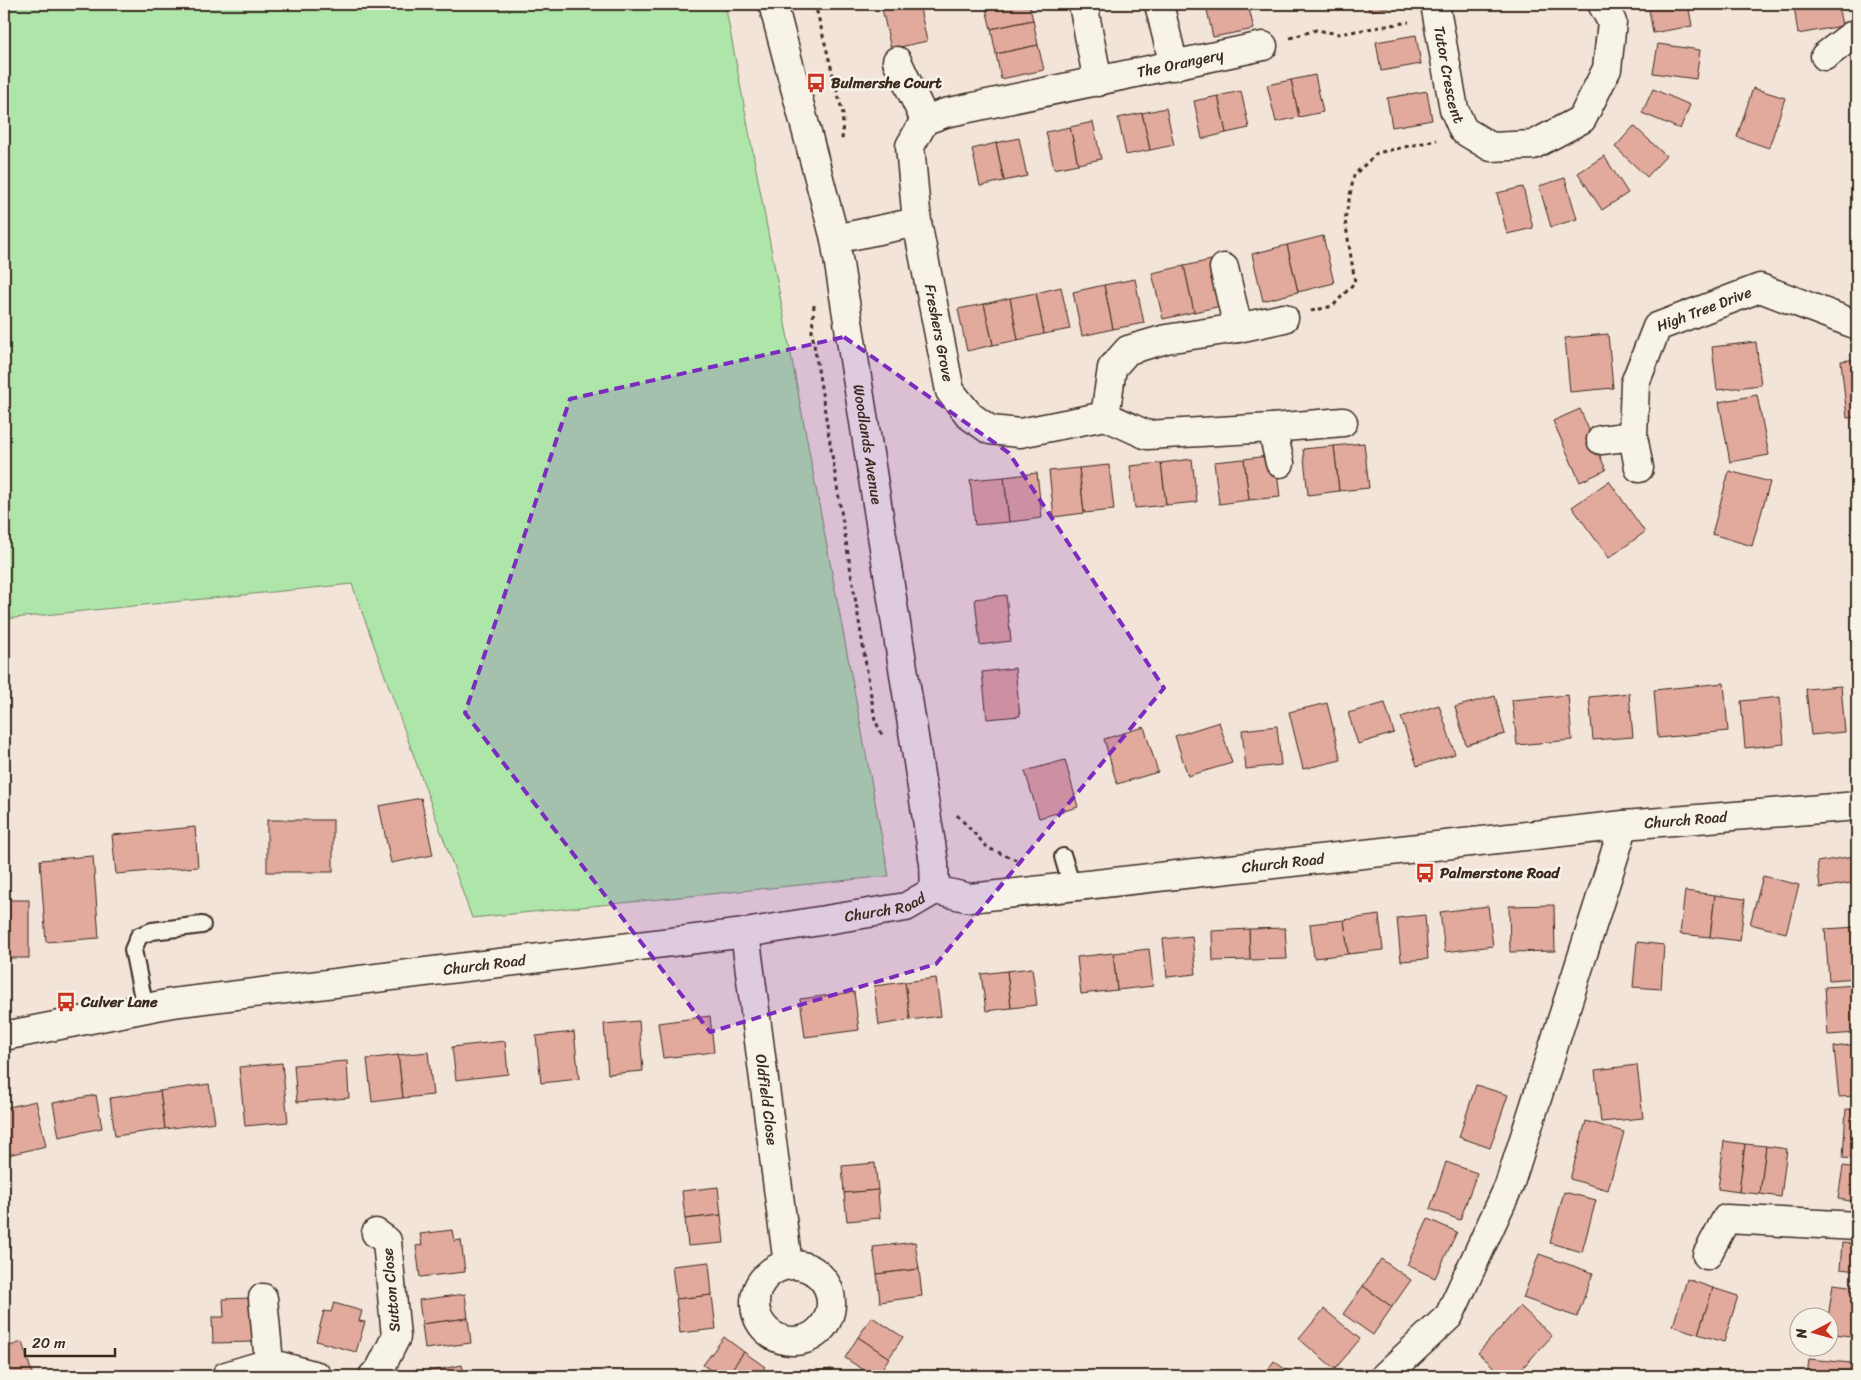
<svg xmlns="http://www.w3.org/2000/svg" width="1861" height="1380" font-family="Sriracha,sans-serif">
  <style>
    .green { fill: #aee6aa; stroke: #748864 }
    .building { fill: #e2a99d; stroke: #3b2a1e }
    .lines { fill: none; stroke-linecap: round; stroke-linejoin: round }
    .service-casing { stroke: #3b2a1e; stroke-width: 20 }
    .minor-casing { stroke: #3b2a1e; stroke-width: 31 }
    .tertiary-casing { stroke: #3b2a1e; stroke-width: 31 }
    .secondary-casing { stroke: #3b2a1e; stroke-width: 31 }
    .path { stroke: #3b2a1e; stroke-width: 3; stroke-dasharray: 4 4; stroke-linecap: butt }
    .service { stroke: #f7f3e8; stroke-width: 16 }
    .minor { stroke: #f7f3e8; stroke-width: 28 }
    .tertiary { stroke: #f7f3e8; stroke-width: 28 }
    .secondary { stroke: #f7f3e8; stroke-width: 28 }
    .marked { fill: #7b2cbf; fill-opacity: 0.2; stroke: #7b2cbf; stroke-width: 4; stroke-dasharray: 10 6; stroke-linejoin: round }
    .labels { text-anchor: middle; dominant-baseline: central; stroke-width: 5; stroke-linejoin: round; paint-order: stroke }
    .street-label { font-size: 15px; fill: #3b2a1e; stroke: #f7f3e8 }
    .poi-label { font-size: 15px; font-weight: bold; fill: #3b2a1e; stroke: #f7f3e8; text-anchor: start }
  </style>
  <rect width="100%" height="100%" fill="#f3e4d9"/>
  <filter id="ink" filterUnits="userSpaceOnUse"><feTurbulence type="fractalNoise" baseFrequency=".02" numOctaves="2"/><feDisplacementMap in="SourceGraphic" scale="10" xChannelSelector="R" yChannelSelector="G"/><feConvolveMatrix kernelMatrix="1 2 1 2 8 2 1 2 1" color-interpolation-filters="sRGB"/></filter>
  <g filter="url(#ink)">
    <polygon class="green" points="4,4 725,4 889,876 472,918 352,584 4,619"/>
    <g class="building">
      <polygon points="881,4 919,4 927,41 891,49"/>
      <polygon points="989,4 1029,4 1033,20 991,29 985,5"/>
      <polygon points="1205,4 1238,4 1207,10"/>
      <polygon points="1238,4 1248,4 1254,29 1213,37 1207,10"/>
      <polygon points="1367,4 1408,4 1369,11"/>
      <polygon points="1648,4 1688,4 1692,26 1653,33"/>
      <polygon points="1809,4 1838,4 1842,26 1798,34 1794,6"/>
      <polygon points="1033,20 1038,45 996,54 991,29"/>
      <polygon points="1416,35 1421,64 1381,71 1376,42"/>
      <polygon points="1658,44 1700,50 1696,79 1653,73"/>
      <polygon points="1038,45 1044,70 1001,79 996,54"/>
      <polygon points="1315,75 1323,112 1299,117 1291,80"/>
      <polygon points="1291,80 1299,117 1276,122 1267,85"/>
      <polygon points="1753,88 1785,98 1769,148 1737,137"/>
      <polygon points="1653,89 1690,105 1680,129 1642,113"/>
      <polygon points="1241,91 1249,128 1226,133 1218,96"/>
      <polygon points="1427,91 1432,120 1392,127 1387,98"/>
      <polygon points="1218,96 1226,133 1202,139 1194,101"/>
      <polygon points="1166,108 1174,145 1150,150 1142,113"/>
      <polygon points="1142,113 1150,150 1126,155 1118,118"/>
      <polygon points="1093,122 1101,159 1078,164 1070,127"/>
      <polygon points="1634,126 1666,156 1647,177 1615,147"/>
      <polygon points="1070,127 1078,164 1054,169 1046,132"/>
      <polygon points="1019,138 1027,176 1004,181 996,143"/>
      <polygon points="996,143 1004,181 980,186 972,149"/>
      <polygon points="1604,156 1628,193 1602,210 1578,173"/>
      <polygon points="1565,178 1577,219 1551,227 1539,186"/>
      <polygon points="1523,187 1533,228 1507,234 1497,193"/>
      <polygon points="1323,236 1334,283 1298,292 1287,245"/>
      <polygon points="1287,245 1298,292 1263,301 1252,254"/>
      <polygon points="1216,259 1226,305 1194,312 1184,266"/>
      <polygon points="1184,266 1194,312 1163,319 1152,273"/>
      <polygon points="1135,279 1144,323 1113,329 1104,285"/>
      <polygon points="1104,285 1113,329 1082,336 1073,292"/>
      <polygon points="1061,287 1070,329 1044,334 1036,293"/>
      <polygon points="1036,293 1044,334 1018,340 1010,298"/>
      <polygon points="1010,298 1018,340 993,345 984,304"/>
      <polygon points="984,304 993,345 967,351 958,309"/>
      <polygon points="1608,334 1613,388 1570,392 1565,338"/>
      <polygon points="1756,342 1761,385 1717,390 1712,347"/>
      <polygon points="1857,359 1857,417 1847,418 1841,361"/>
      <polygon points="1757,395 1769,455 1730,462 1719,402"/>
      <polygon points="1580,409 1606,470 1580,482 1553,421"/>
      <polygon points="1364,443 1369,488 1339,491 1334,446"/>
      <polygon points="1334,446 1339,491 1308,495 1303,449"/>
      <polygon points="1275,455 1280,497 1249,500 1244,459"/>
      <polygon points="1192,459 1197,502 1166,505 1161,463"/>
      <polygon points="1244,459 1249,500 1219,504 1214,462"/>
      <polygon points="1161,463 1166,505 1135,508 1130,466"/>
      <polygon points="1109,465 1114,510 1084,513 1079,468"/>
      <polygon points="1079,468 1084,513 1054,517 1049,471"/>
      <polygon points="1729,471 1770,482 1752,546 1712,534"/>
      <polygon points="1037,473 1042,518 1009,522 1004,477"/>
      <polygon points="1004,477 1009,522 975,525 970,480"/>
      <polygon points="1609,481 1645,532 1609,558 1572,507"/>
      <polygon points="1006,595 1011,641 980,645 975,599"/>
      <polygon points="1015,668 1020,716 987,719 982,672"/>
      <polygon points="1724,683 1728,731 1658,738 1654,690"/>
      <polygon points="1841,686 1845,732 1811,735 1806,689"/>
      <polygon points="1629,693 1633,737 1593,740 1589,697"/>
      <polygon points="1568,695 1572,740 1517,745 1512,700"/>
      <polygon points="1495,696 1505,734 1466,745 1455,707"/>
      <polygon points="1780,697 1784,744 1745,748 1741,701"/>
      <polygon points="1327,703 1341,760 1303,769 1289,712"/>
      <polygon points="1385,703 1394,733 1358,744 1348,713"/>
      <polygon points="1439,705 1455,754 1417,766 1401,717"/>
      <polygon points="1219,722 1232,763 1188,776 1175,736"/>
      <polygon points="1277,726 1281,765 1246,769 1242,730"/>
      <polygon points="1144,727 1158,772 1117,784 1104,739"/>
      <polygon points="1065,760 1078,807 1039,818 1025,771"/>
      <polygon points="421,798 433,855 391,863 379,806"/>
      <rect x="267" y="820" width="66" height="52"/>
      <polygon points="195,827 198,867 116,874 112,835"/>
      <polygon points="93,856 99,938 46,942 40,860"/>
      <polygon points="1854,856 1857,882 1820,888 1817,862"/>
      <polygon points="1763,876 1799,885 1786,933 1750,924"/>
      <polygon points="1685,891 1715,895 1710,937 1680,934"/>
      <polygon points="1715,895 1745,899 1740,941 1710,937"/>
      <rect x="4" y="900" width="25" height="58"/>
      <polygon points="1554,905 1555,951 1510,952 1509,906"/>
      <polygon points="1488,906 1493,946 1445,952 1440,912"/>
      <polygon points="1379,915 1383,950 1348,954 1344,920"/>
      <polygon points="1425,915 1428,959 1401,961 1397,918"/>
      <polygon points="1344,920 1348,954 1314,958 1310,924"/>
      <polygon points="1857,927 1857,978 1829,980 1825,929"/>
      <polygon points="1285,928 1287,959 1250,960 1249,929"/>
      <polygon points="1249,929 1250,960 1213,961 1212,931"/>
      <polygon points="1192,936 1196,974 1167,977 1163,939"/>
      <polygon points="1637,942 1664,945 1661,989 1633,987"/>
      <polygon points="1149,949 1153,986 1117,990 1113,953"/>
      <polygon points="1113,953 1117,990 1081,994 1077,957"/>
      <polygon points="1032,968 1037,1005 1011,1008 1007,971"/>
      <polygon points="1007,971 1011,1008 986,1011 981,974"/>
      <polygon points="936,978 941,1016 910,1020 905,982"/>
      <polygon points="905,982 910,1020 879,1025 874,986"/>
      <polygon points="1857,985 1857,1033 1828,1035 1825,987"/>
      <polygon points="854,992 859,1030 805,1037 800,999"/>
      <polygon points="710,1016 714,1052 663,1058 658,1023"/>
      <polygon points="639,1021 643,1071 608,1074 604,1024"/>
      <polygon points="574,1032 579,1079 541,1083 536,1036"/>
      <polygon points="505,1041 508,1074 456,1080 452,1047"/>
      <polygon points="1857,1044 1857,1096 1839,1097 1834,1047"/>
      <polygon points="428,1052 433,1095 403,1098 398,1055"/>
      <polygon points="398,1055 403,1098 372,1102 367,1059"/>
      <polygon points="347,1061 349,1098 297,1102 294,1065"/>
      <polygon points="282,1063 288,1122 245,1126 239,1067"/>
      <polygon points="1637,1065 1643,1118 1601,1122 1595,1070"/>
      <polygon points="209,1084 215,1122 165,1129 160,1091"/>
      <polygon points="1476,1085 1508,1095 1490,1148 1459,1137"/>
      <polygon points="160,1091 165,1129 115,1136 110,1098"/>
      <polygon points="96,1095 102,1128 59,1137 53,1103"/>
      <polygon points="36,1101 46,1146 4,1156 4,1108"/>
      <polygon points="1846,1109 1857,1110 1857,1159 1843,1158"/>
      <polygon points="1586,1121 1624,1132 1608,1190 1570,1179"/>
      <polygon points="1724,1141 1745,1144 1739,1192 1718,1189"/>
      <polygon points="1745,1144 1766,1146 1760,1194 1739,1192"/>
      <polygon points="1766,1146 1787,1149 1781,1197 1760,1194"/>
      <polygon points="1446,1162 1477,1173 1460,1220 1430,1209"/>
      <polygon points="875,1163 878,1190 844,1193 842,1166"/>
      <polygon points="1843,1166 1857,1168 1857,1202 1838,1199"/>
      <polygon points="718,1187 721,1215 685,1219 682,1191"/>
      <polygon points="878,1190 880,1218 847,1221 844,1193"/>
      <polygon points="1564,1192 1596,1200 1582,1252 1550,1243"/>
      <polygon points="721,1215 724,1243 688,1246 685,1219"/>
      <polygon points="1428,1219 1457,1232 1435,1278 1407,1265"/>
      <polygon points="452,1230 454,1241 461,1240 465,1272 420,1277 416,1246 422,1245 420,1234"/>
      <polygon points="915,1242 919,1269 877,1274 873,1247"/>
      <polygon points="1842,1243 1857,1244 1857,1271 1840,1269"/>
      <polygon points="1539,1254 1593,1273 1577,1317 1523,1298"/>
      <polygon points="1381,1259 1411,1280 1392,1307 1363,1286"/>
      <polygon points="709,1262 712,1295 676,1299 672,1266"/>
      <polygon points="919,1269 922,1296 880,1302 877,1274"/>
      <polygon points="1687,1279 1713,1288 1698,1334 1673,1326"/>
      <polygon points="1833,1284 1857,1287 1857,1337 1828,1333 1828,1318"/>
      <polygon points="1363,1286 1392,1307 1373,1335 1343,1314"/>
      <polygon points="1713,1288 1738,1296 1724,1342 1698,1334"/>
      <polygon points="465,1294 468,1318 422,1324 419,1300"/>
      <polygon points="712,1295 716,1329 680,1333 676,1299"/>
      <polygon points="251,1298 253,1342 213,1343 212,1317 224,1317 223,1299"/>
      <polygon points="334,1303 362,1311 359,1321 365,1322 356,1352 316,1341 324,1311 331,1312"/>
      <polygon points="1520,1306 1552,1336 1515,1376 1504,1376 1478,1353"/>
      <polygon points="1324,1309 1360,1339 1335,1369 1299,1339"/>
      <polygon points="872,1317 903,1337 889,1358 858,1337"/>
      <polygon points="468,1318 471,1343 425,1349 422,1324"/>
      <polygon points="724,1337 744,1352 727,1376 719,1376 703,1365"/>
      <polygon points="858,1337 889,1358 877,1376 873,1376 845,1358"/>
      <polygon points="22,1342 33,1376 4,1376 4,1348"/>
      <polygon points="744,1352 765,1367 758,1376 727,1376"/>
      <polygon points="1809,1359 1851,1363 1849,1376 1807,1376"/>
      <polygon points="1274,1361 1294,1376 1263,1376"/>
      <polygon points="462,1365 465,1376 417,1376 416,1374"/>
      <polygon points="1472,1368 1480,1376 1465,1376"/>
      <polygon points="831,1369 832,1376 804,1376 803,1373"/>
      <polygon points="803,1373 804,1376 775,1376"/>
    </g>
    <g class="lines">
      <defs>
        <g id="service">
          <polyline points="1063,857 1072,887"/>
          <polyline points="145,1008 133,950 139,936 152,931 202,925"/>
        </g>
        <g id="minor">
          <polyline points="1083,4 1098,82"/>
          <polyline points="1159,4 1174,66"/>
          <path id="s1" d="M 1435,4 L 1454,109 L 1463,130 L 1491,147 L 1533,145 L 1582,119 L 1607,69 L 1612,22 L 1602,4"/>
          <polyline points="1825,56 1851,36 1857,36"/>
          <polyline points="897,61 925,120"/>
          <polyline points="835,239 917,222"/>
          <path id="s2" d="M 1224,268 L 1238,328 L 1166,339 L 1128,350 L 1112,368 L 1105,416 L 1020,433 L 990,430 L 970,416 L 950,391 L 917,222 L 910,146 L 925,120 L 945,113 L 1263,46"/>
          <polyline points="1238,328 1284,318"/>
          <polyline points="1105,416 1147,435 1272,428 1343,422"/>
          <polyline points="1272,428 1280,463"/>
          <polyline points="1601,440 1633,436"/>
          <path id="s3" d="M 1639,468 L 1633,436 L 1635,383 L 1657,327 L 1760,288 L 1857,325"/>
          <path id="s4" d="M 745,933 L 788,1265"/>
          <polyline points="1707,1255 1726,1219 1857,1226"/>
          <circle cx="793" cy="1303" r="38"/>
          <polyline points="263,1298 269,1363"/>
          <polyline points="226,1376 269,1363 317,1376"/>
          <polyline points="373,1376 379,1371 396,1337 387,1241 376,1233"/>
          <polyline points="1385,1376 1449,1316 1509,1186 1624,825"/>
        </g>
        <g id="tertiary">
          <path id="s5" d="M 773,4 L 835,239 L 934,863 L 935,890"/>
        </g>
        <g id="secondary">
          <path id="s6" d="M 4,1036 L 172,1003 L 745,933 L 906,907 L 935,890 L 970,898 L 1624,825 L 1857,806"/>
        </g>
      </defs>
      <use href="#service" class="service-casing"/>
      <use href="#minor" class="minor-casing"/>
      <use href="#tertiary" class="tertiary-casing"/>
      <use href="#secondary" class="secondary-casing"/>
      <g class="path">
        <polyline points="812,4 817,12 843,114 842,143"/>
        <polyline points="1290,38 1316,30 1339,34 1409,22"/>
        <polyline points="814,305 812,332 875,720 883,737"/>
        <polyline points="1311,311 1333,306 1355,282 1345,220 1354,175 1377,153 1437,140"/>
        <polyline points="957,815 988,848 1021,862"/>
      </g>
      <use href="#service" class="service"/>
      <use href="#minor" class="minor"/>
      <use href="#tertiary" class="tertiary"/>
      <use href="#secondary" class="secondary"/>
    </g>
  </g>
  <path class="marked" d="M 844,337 L 1009,453 L 1164,688 L 936,964 L 710,1032 L 465,713 L 570,399 Z"/>
  <defs>
    <symbol id="bus-bare" viewBox="-9 -9 18 18"><path d="M-5-6H5V4H4V6H2V4H-2V6H-4V4H-5ZM-3.5-4V0h7V-4ZM-3.5 1.2v1.5H-2V1.2ZM2 1.2v1.5H3.5V1.2Z" fill="#c8321e" stroke="#f7f3e8" stroke-width="2.5" paint-order="stroke"/></symbol>
  </defs>
  <g fill-rule="evenodd">
    <use href="#bus-bare" x="802" y="69" width="28" height="28"/>
    <use href="#bus-bare" x="1411" y="859" width="28" height="28"/>
    <use href="#bus-bare" x="52" y="988" width="28" height="28"/>
  </g>
  <g class="labels">
    <g class="street-label">
      <text stroke="none"><textPath href="#s2" startOffset="960">The Orangery</textPath></text>
      <text stroke="none"><textPath href="#s1" startOffset="72">Tutor Crescent</textPath></text>
      <text stroke="none"><textPath href="#s3" startOffset="196">High Tree Drive</textPath></text>
      <text transform="translate(939 333) rotate(79)">Freshers Grove</text>
      <text stroke="none"><textPath href="#s5" startOffset="451">Woodlands Avenue</textPath></text>
      <text stroke="none"><textPath href="#s6" startOffset="1701">Church Road</textPath></text>
      <text stroke="none"><textPath href="#s6" startOffset="1296">Church Road</textPath></text>
      <text stroke="none"><textPath href="#s6" startOffset="891">Church Road</textPath></text>
      <text stroke="none"><textPath href="#s6" startOffset="486">Church Road</textPath></text>
      <text stroke="none"><textPath href="#s4" startOffset="168">Oldfield Close</textPath></text>
      <text transform="translate(391 1290) rotate(-95)">Sutton Close</text>
    </g>
    <g class="poi-label">
      <text x="831" y="83">Bulmershe Court</text>
      <text x="1440" y="873">Palmerstone Road</text>
      <text x="81" y="1002">Culver Lane</text>
    </g>
  </g>
  <rect width="1861" height="1380" fill="none" stroke="#f7f3e8" stroke-width="20"/>
  <rect x="10" y="10" width="1841" height="1360" fill="none" stroke="#3b2a1e" stroke-width="2" filter="url(#ink)"/>
  <g transform="translate(1814 1332) rotate(264)"><circle r="24" fill="#f7f3e8" stroke="#aca397"/>
  <path d="M0-4L9 19L0 12L-9 19Z" fill="#c8321e"/>
  <text y="-8" font-size="14" font-weight="bold" text-anchor="middle" fill="#3b2a1e">N</text>
  </g>
  <path d="M25 1348v8h90v-8" fill="none" stroke="#3b2a1e" stroke-width="2.5"/>
  <text x="32" y="1348" font-size="15" fill="#3b2a1e" stroke="#f7f3e8" stroke-width="4" paint-order="stroke">20 m</text>
</svg>
